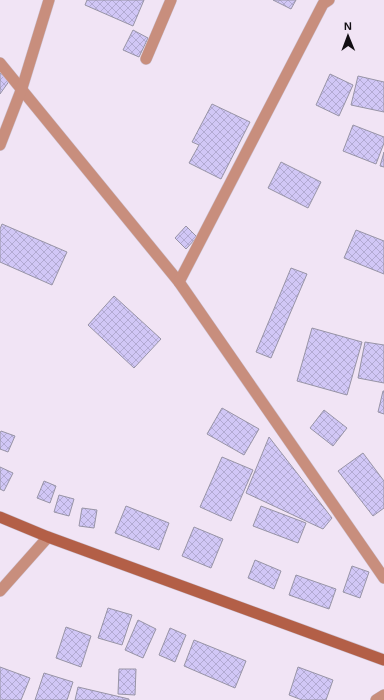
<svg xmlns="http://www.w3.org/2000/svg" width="384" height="700" font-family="Helvetica,sans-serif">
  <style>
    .building { fill: url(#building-cross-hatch); stroke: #9894a6 }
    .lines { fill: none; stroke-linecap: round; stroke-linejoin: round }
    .minor-casing { stroke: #cdc2d1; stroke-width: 12 }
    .secondary-casing { stroke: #cdc2d1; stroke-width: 12 }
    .minor { stroke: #c88e7d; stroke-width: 11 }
    .secondary { stroke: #b35f47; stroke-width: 11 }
  </style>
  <defs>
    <pattern id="building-cross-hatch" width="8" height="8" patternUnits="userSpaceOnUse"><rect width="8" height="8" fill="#d1c7f6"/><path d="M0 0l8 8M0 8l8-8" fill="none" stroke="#b2aad2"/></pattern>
  </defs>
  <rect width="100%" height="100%" fill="#f1e4f5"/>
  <g class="building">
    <polygon points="87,0 144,0 133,26 85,5"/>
    <polygon points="273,0 296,0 291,9"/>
    <polygon points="133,30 148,38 139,57 123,50"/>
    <polygon points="0,73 10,80 0,94"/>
    <polygon points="330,74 353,85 339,116 316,105"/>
    <polygon points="358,76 384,82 384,112 351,105"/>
    <polygon points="212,104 250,122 221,179 189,163 199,145 192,142"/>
    <polygon points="353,125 384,137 384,143 376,164 343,151"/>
    <polygon points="384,152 384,167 380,166"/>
    <polygon points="281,162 321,182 308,208 268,188"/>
    <polygon points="2,224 67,252 52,285 0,262 0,229"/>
    <polygon points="186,226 197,237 186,249 175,238"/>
    <polygon points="356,230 384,241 384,274 344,258"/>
    <polygon points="291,268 307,274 271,358 256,352"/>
    <polygon points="114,296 161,339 134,368 88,325"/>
    <polygon points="312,328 362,342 347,395 297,381"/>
    <polygon points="365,342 384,345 384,383 358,378"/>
    <polygon points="383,391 384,391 384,414 378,412"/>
    <polygon points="222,408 259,429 244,455 207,434"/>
    <polygon points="324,410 347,428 333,446 310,428"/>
    <polygon points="1,431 15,436 8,452 0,449 0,433"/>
    <polygon points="269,437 332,518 323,529 246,493"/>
    <polygon points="363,453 384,481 384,508 373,516 338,471"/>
    <polygon points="222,457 253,470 231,521 200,507"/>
    <polygon points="0,467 13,473 4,491 0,489"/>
    <polygon points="44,481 56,486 50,503 37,498"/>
    <polygon points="59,495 74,499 69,516 54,512"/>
    <polygon points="126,506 169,523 159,550 115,533"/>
    <polygon points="261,506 306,523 298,543 253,526"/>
    <polygon points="82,508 97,510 94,528 79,526"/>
    <polygon points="194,527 223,539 211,568 182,556"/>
    <polygon points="255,560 281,571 274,589 248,578"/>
    <polygon points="352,566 369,572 360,598 343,592"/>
    <polygon points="296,575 336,589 329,609 289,595"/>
    <polygon points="108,608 132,615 122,645 98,638"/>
    <polygon points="138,620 156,629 143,658 125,650"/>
    <polygon points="66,627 91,636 81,667 56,658"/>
    <polygon points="170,628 186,635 175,662 159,655"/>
    <polygon points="194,640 246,661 235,688 184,666"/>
    <polygon points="0,667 30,678 21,700 0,700"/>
    <polygon points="298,667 333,680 326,700 302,700 289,695"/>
    <polygon points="119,669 136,669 135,695 118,694"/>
    <polygon points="44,673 73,682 67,700 35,700"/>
    <polygon points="78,687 129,699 129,700 75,700"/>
  </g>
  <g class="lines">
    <defs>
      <g id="minor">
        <polyline points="146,59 171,0"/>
        <polyline points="0,63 179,282 384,578"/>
        <polyline points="0,145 22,88 49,0"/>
        <polyline points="179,282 323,4 329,0"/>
        <polyline points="0,591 48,537"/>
        <polyline points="376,700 384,695"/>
      </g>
      <polyline id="secondary" points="0,517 48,537 384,660"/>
    </defs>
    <use href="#minor" class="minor-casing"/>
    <use href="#secondary" class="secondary-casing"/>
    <use href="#minor" class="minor"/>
    <use href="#secondary" class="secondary"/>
  </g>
  <g transform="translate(348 36) rotate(359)" stroke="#f1e4f5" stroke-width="3" paint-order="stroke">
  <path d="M0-3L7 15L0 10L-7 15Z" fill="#120e13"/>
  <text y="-6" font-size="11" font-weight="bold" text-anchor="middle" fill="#120e13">N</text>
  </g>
</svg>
